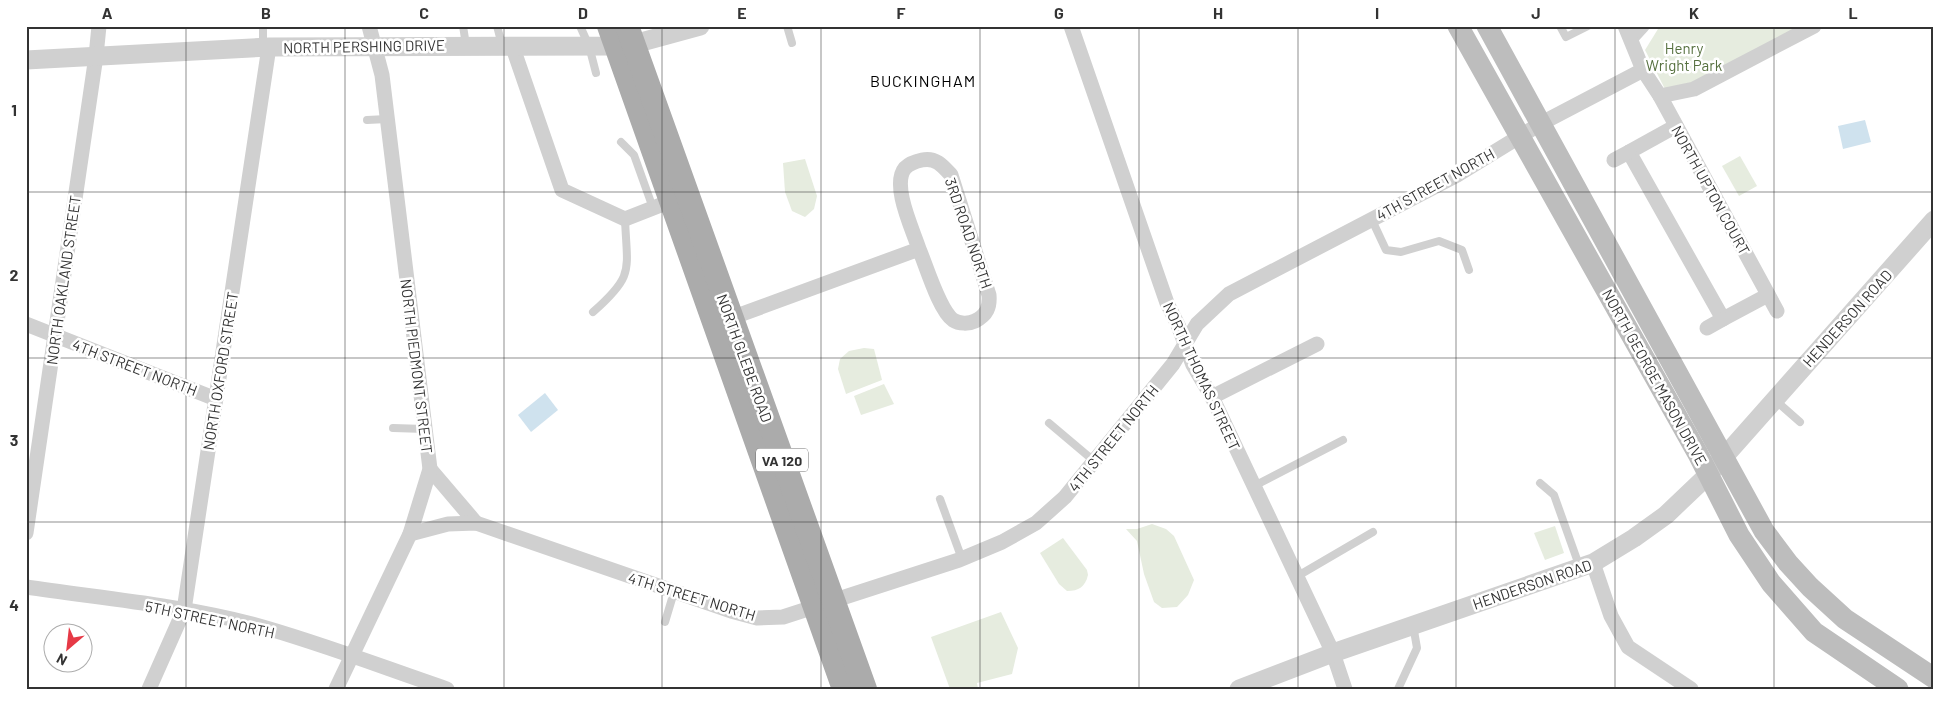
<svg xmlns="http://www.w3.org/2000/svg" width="1960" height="715" font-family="Barlow,sans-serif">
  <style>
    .green { fill: #e6ecdf }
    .water { fill: #cfe2ee }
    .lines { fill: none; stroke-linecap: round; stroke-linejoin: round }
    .service { stroke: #d0d0d0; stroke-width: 8 }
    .minor { stroke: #d0d0d0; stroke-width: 15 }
    .tertiary { stroke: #d0d0d0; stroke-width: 19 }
    .secondary { stroke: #bdbdbd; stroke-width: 21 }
    .primary { stroke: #ababab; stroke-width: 24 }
    .grid { fill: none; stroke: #333; stroke-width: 1; stroke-opacity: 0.55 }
    .labels { text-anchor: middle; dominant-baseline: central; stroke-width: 5; stroke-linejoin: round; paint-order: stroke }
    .shield { fill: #fff; stroke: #707070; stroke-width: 1 }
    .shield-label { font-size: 14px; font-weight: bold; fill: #333 }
    .street-label { font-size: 15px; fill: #333; stroke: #fff }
    .park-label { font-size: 15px; fill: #56703f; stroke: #fff }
    .neighbourhood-label { font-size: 16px; letter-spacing: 1px; fill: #000; stroke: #fff }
    .neatline { fill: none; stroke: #333; stroke-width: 2 }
    .grid-label { font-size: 16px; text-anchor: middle; font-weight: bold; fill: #333 }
  </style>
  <rect width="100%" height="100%" fill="#fff"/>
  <g class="green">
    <polygon points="1663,26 1806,26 1682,94 1666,91 1645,50 1658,29"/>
    <polygon points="1740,156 1757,186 1739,196 1722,166"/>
    <polygon points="805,159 817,196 814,209 805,217 792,211 785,192 783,163"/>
    <polygon points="864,348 874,349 882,380 846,394 838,369 840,359 849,351"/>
    <polygon points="884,384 894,404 861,415 854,396"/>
    <polygon points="1152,524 1166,529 1174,536 1194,580 1188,595 1177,607 1162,608 1154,602 1144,574 1137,541 1126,529 1137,529"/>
    <polygon points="1555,526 1564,553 1545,560 1534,533"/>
    <path d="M 1063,538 L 1087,570 L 1088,575 C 1085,587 1079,591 1067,591 L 1059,584 L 1040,553 Z"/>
    <polygon points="1001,612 1018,648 1012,674 977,683 978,689 950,689 931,637"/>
  </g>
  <g class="water">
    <polygon points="1865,120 1871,142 1843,149 1838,126"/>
    <polygon points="545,393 558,410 531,432 518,415"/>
  </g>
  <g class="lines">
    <g class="service">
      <polyline points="463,26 466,45"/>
      <polyline points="497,26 502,45"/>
      <polyline points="580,26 589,46 596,73"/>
      <polyline points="787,26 792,43"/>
      <polyline points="1560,26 1566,37 1588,26"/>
      <polyline points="263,47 263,26"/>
      <polyline points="367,120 387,119"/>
      <polyline points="621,142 634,155 653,208"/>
      <polyline points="1372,220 1386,250 1401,252 1439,241 1462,250 1469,270"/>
      <path d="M 593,312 C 635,275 627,271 625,219"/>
      <polyline points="1775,400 1800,422"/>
      <polyline points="1049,423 1094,461"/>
      <polyline points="393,428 425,429"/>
      <polyline points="1540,483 1554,495 1580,568"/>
      <polyline points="1254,486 1343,440"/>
      <polyline points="940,499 962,559"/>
      <polyline points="1296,577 1373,532"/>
      <polyline points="665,622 674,592"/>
      <polyline points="1398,689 1417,648 1413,625"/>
    </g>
    <g class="minor">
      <polyline points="1071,26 1167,303 1178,325 1193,365 1212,397 1333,653 1345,689"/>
      <polyline points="1631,38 1642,26"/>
      <polyline points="512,45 562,190 625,219 671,201"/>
      <polyline points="1643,70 1660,96 1777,311"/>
      <polyline points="1660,96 1694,89 1814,26"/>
      <polyline points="1676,126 1629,152 1723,319 1768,295"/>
      <polyline points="1614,160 1629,152"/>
      <path d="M 731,318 L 919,249 C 913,230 891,185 905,168 C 909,164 917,161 922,160 C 936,157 943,166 951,175 L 989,295 C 990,307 987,315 975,321 C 969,324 959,324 953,320 C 939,310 926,265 919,249"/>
      <polyline points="26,324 216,399"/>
      <polyline points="1707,328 1723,319"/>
      <polyline points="1212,397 1317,344"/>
      <polyline points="430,469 476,523"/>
      <polyline points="26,533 96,56 99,26"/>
      <polyline points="410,534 448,524 476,523 731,611 757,618 783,617 959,560 1002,542 1036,523 1065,497 1173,364 1197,324 1229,294 1457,175 1540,124 1643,70 1625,26"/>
      <polyline points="1593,563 1611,616 1628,647 1691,689"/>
      <path d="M 26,587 C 100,598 179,605 252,624 C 318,642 382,667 447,689"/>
      <polyline points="149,689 184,610 269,47"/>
      <polyline points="336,689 410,534 430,469 382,75 369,26"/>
    </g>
    <g class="tertiary">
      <polyline points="26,60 269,47 616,46 634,44 700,26"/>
      <polyline points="1239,689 1333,653 1593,563 1634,538 1666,515 1708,475 1934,220"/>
    </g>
    <g class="secondary">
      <polyline points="1458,26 1698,454 1739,535 1771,583 1814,632 1898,689"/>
      <polyline points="1487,26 1764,531 1788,563 1810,587 1845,619 1934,678"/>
    </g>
    <g class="primary">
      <polyline points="609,26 844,689"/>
      <polyline points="627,26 865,689"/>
    </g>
  </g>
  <path class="grid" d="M 186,26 L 186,689M 345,26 L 345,689M 504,26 L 504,689M 662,26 L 662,689M 821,26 L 821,689M 980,26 L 980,689M 1139,26 L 1139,689M 1298,26 L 1298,689M 1456,26 L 1456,689M 1615,26 L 1615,689M 1774,26 L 1774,689M 26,192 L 1934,192M 26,358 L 1934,358M 26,522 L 1934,522"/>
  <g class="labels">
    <rect class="shield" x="756" y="448.5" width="52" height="23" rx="4"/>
    <g class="shield-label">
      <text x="782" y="460">VA 120</text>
    </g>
    <g class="street-label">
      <text transform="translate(364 46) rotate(-1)">NORTH PERSHING DRIVE</text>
      <text transform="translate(1435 184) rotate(-29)">4TH STREET NORTH</text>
      <text transform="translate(1711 190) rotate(61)">NORTH UPTON COURT</text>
      <text transform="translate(969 233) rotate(71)">3RD ROAD NORTH</text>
      <text transform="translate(63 280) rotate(-82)">NORTH OAKLAND STREET</text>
      <text transform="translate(1847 318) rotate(-48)">HENDERSON ROAD</text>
      <text transform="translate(745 358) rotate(70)">NORTH GLEBE ROAD</text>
      <text transform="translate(417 366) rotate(83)">NORTH PIEDMONT STREET</text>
      <text transform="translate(135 367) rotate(21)">4TH STREET NORTH</text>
      <text transform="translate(220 371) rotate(-81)">NORTH OXFORD STREET</text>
      <text transform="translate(1202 376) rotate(65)">NORTH THOMAS STREET</text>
      <text transform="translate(1655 377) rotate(61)">NORTH GEORGE MASON DRIVE</text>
      <text transform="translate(1113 438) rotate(-51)">4TH STREET NORTH</text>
      <text transform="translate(1532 584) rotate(-19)">HENDERSON ROAD</text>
      <text transform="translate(692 596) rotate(17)">4TH STREET NORTH</text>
      <text transform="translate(210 619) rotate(12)">5TH STREET NORTH</text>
    </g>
    <g class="park-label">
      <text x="1684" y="48">Henry<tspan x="1684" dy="17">Wright Park</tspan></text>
    </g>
    <g class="neighbourhood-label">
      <text x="923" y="80">BUCKINGHAM</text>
    </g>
  </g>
  <rect width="1960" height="715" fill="none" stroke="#ffffff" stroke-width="55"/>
  <g transform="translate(68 648) rotate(208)"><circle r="24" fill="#ffffff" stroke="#adadad"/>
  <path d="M0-4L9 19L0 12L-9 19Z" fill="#e63946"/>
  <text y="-8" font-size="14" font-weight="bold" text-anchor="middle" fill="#333333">N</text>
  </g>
  <rect x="28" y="28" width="1904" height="660" class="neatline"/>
  <g class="grid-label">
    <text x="107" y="19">A</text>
    <text x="266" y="19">B</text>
    <text x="424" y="19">C</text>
    <text x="583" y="19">D</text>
    <text x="742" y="19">E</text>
    <text x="901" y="19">F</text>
    <text x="1059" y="19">G</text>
    <text x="1218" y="19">H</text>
    <text x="1377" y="19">I</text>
    <text x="1536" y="19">J</text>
    <text x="1694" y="19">K</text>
    <text x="1853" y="19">L</text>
    <text x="14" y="116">1</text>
    <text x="14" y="281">2</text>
    <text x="14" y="446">3</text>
    <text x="14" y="611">4</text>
  </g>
</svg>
